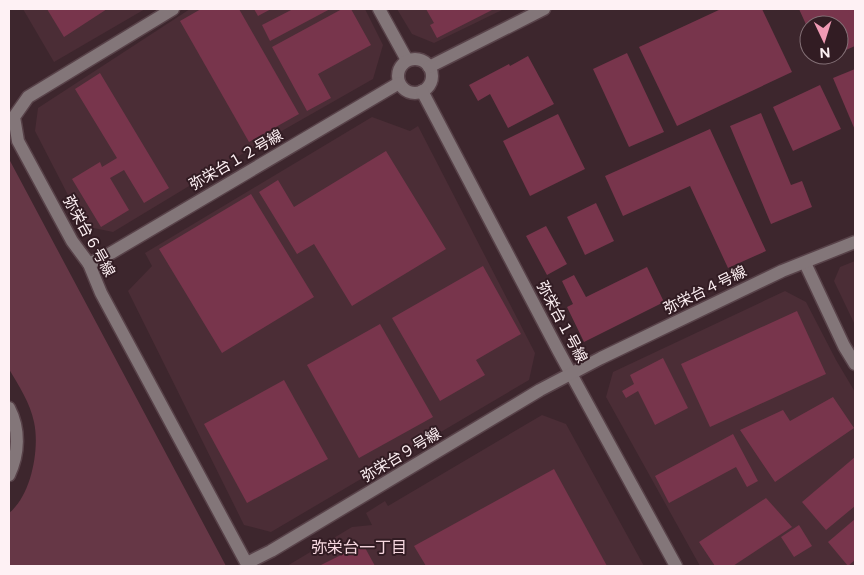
<svg xmlns="http://www.w3.org/2000/svg" width="864" height="575" font-family="Figtree,'Noto Sans JP',sans-serif">
  <style>
    .built { fill: #4b2d36 }
    .green { fill: #663746 }
    .building { fill: #78354c }
    .lines { fill: none; stroke-linecap: round; stroke-linejoin: round }
    .minor-casing { stroke: #584249; stroke-width: 15 }
    .minor { stroke: #837679; stroke-width: 12 }
    .labels { text-anchor: middle; dominant-baseline: central; stroke-width: 4; stroke-linejoin: round; paint-order: stroke }
    .street-label { font-size: 15px; fill: #fef1f4; stroke: #321c23 }
    .neighbourhood-label { font-size: 16px; fill: #f7d8e0; stroke: #321c23 }
  </style>
  <rect width="100%" height="100%" fill="#3d262d"/>
  <g class="built">
    <polygon points="23,9 145,9 54,62"/>
    <polygon points="190,9 365,9 383,45 373,79 252,148 113,232 84,226 35,131 38,108"/>
    <polygon points="397,9 504,9 434,43 412,34"/>
    <polygon points="372,117 410,131 418,126 535,353 529,380 271,532 244,525 128,291 152,266 145,253"/>
    <polygon points="855,261 855,325 834,281 840,267"/>
    <polygon points="785,291 806,302 836,360 855,392 855,566 700,566 606,397 613,372"/>
    <polygon points="542,415 566,424 644,566 287,566 352,527 372,525 366,513 385,501 388,506"/>
  </g>
  <path class="green" d="M 9,159 L 226,566 L 9,566 L 9,513 C 31,496 40,449 34,422 C 30,403 19,386 9,369 Z"/>
  <g class="building">
    <polygon points="47,9 107,9 64,37"/>
    <polygon points="201,9 239,9 299,114 249,142 180,21"/>
    <polygon points="254,9 271,9 258,16"/>
    <polygon points="293,9 330,9 270,41 262,25"/>
    <polygon points="342,9 351,9 371,45 318,74 331,98 307,111 272,47"/>
    <polygon points="426,9 494,9 437,38 430,25 434,23"/>
    <polygon points="721,9 762,9 792,72 677,126 639,47"/>
    <polygon points="799,9 855,9 855,46 839,53 839,25 809,25 809,31"/>
    <polygon points="627,53 664,132 629,147 593,69"/>
    <polygon points="528,56 554,104 508,128 490,94 478,101 469,85 509,64 510,66"/>
    <polygon points="855,69 855,130 833,78"/>
    <polygon points="100,73 169,188 144,203 124,170 110,178 129,210 101,227 72,179 100,162 102,167 117,158 75,89"/>
    <polygon points="820,85 841,129 793,151 773,107"/>
    <polygon points="761,113 791,185 802,181 812,207 771,224 730,126"/>
    <polygon points="558,114 585,169 530,196 503,141"/>
    <polygon points="710,129 766,251 728,268 690,186 623,216 605,176"/>
    <polygon points="386,151 446,249 352,306 314,244 297,254 259,192 278,180 294,207"/>
    <polygon points="251,194 314,297 222,353 159,249"/>
    <polygon points="596,203 614,241 585,255 567,217"/>
    <polygon points="546,226 567,264 547,275 526,236"/>
    <polygon points="483,266 521,334 476,360 485,375 440,401 392,318"/>
    <polygon points="647,267 664,302 584,342 567,307 573,304 562,281 574,275 586,297"/>
    <polygon points="797,311 826,374 710,427 681,364"/>
    <polygon points="380,324 433,417 359,458 307,365"/>
    <polygon points="663,358 688,408 655,425 638,391 626,398 622,391 634,384 630,375"/>
    <polygon points="284,380 328,459 247,503 204,424"/>
    <polygon points="833,397 854,428 775,482 740,430 783,410 790,421"/>
    <polygon points="733,434 758,481 747,487 736,467 669,503 655,476"/>
    <polygon points="855,457 855,506 826,530 802,502"/>
    <polygon points="554,469 607,566 426,566 414,546"/>
    <polygon points="766,498 792,527 733,566 715,566 699,542"/>
    <polygon points="855,519 855,560 848,566 828,542"/>
    <polygon points="799,525 812,546 794,557 781,537"/>
    <polygon points="363,544 375,566 319,566"/>
  </g>
  <g class="lines">
    <defs>
      <g id="minor">
        <polyline points="173,9 28,97 14,117 18,141 72,241 89,264 101,293 248,566"/>
        <polyline points="379,9 407,60"/>
        <circle cx="415" cy="76" r="17"/>
        <polyline points="429,67 544,9"/>
        <polyline points="422,91 558,350 676,566"/>
        <polyline points="805,263 844,346 855,364"/>
        <polyline points="89,264 111,253 399,83"/>
        <path d="M 9,408 C 20,429 19,454 9,475"/>
        <polyline points="247,563 271,551 540,390 601,358 782,271 855,242"/>
      </g>
    </defs>
    <use href="#minor" class="minor-casing"/>
    <use href="#minor" class="minor"/>
  </g>
  <g class="labels">
    <g class="street-label">
      <text transform="translate(236 160) rotate(-30)">弥栄台１２号線</text>
      <text transform="translate(89 236) rotate(61)">弥栄台６号線</text>
      <text transform="translate(705 290) rotate(-26)">弥栄台４号線</text>
      <text transform="translate(562 322) rotate(62)">弥栄台１号線</text>
      <text transform="translate(401 455) rotate(-31)">弥栄台９号線</text>
    </g>
    <g class="neighbourhood-label">
      <text x="359" y="547">弥栄台一丁目</text>
    </g>
  </g>
  <rect width="864" height="575" fill="none" stroke="#fef1f4" stroke-width="20"/>
  <g transform="translate(824 40) rotate(176)"><circle r="24" fill="#321c23" stroke="#847177"/>
  <path d="M0-4L9 19L0 12L-9 19Z" fill="#f09ab4"/>
  <text y="-8" font-size="14" font-weight="bold" text-anchor="middle" fill="#fef1f4">N</text>
  </g>
</svg>
